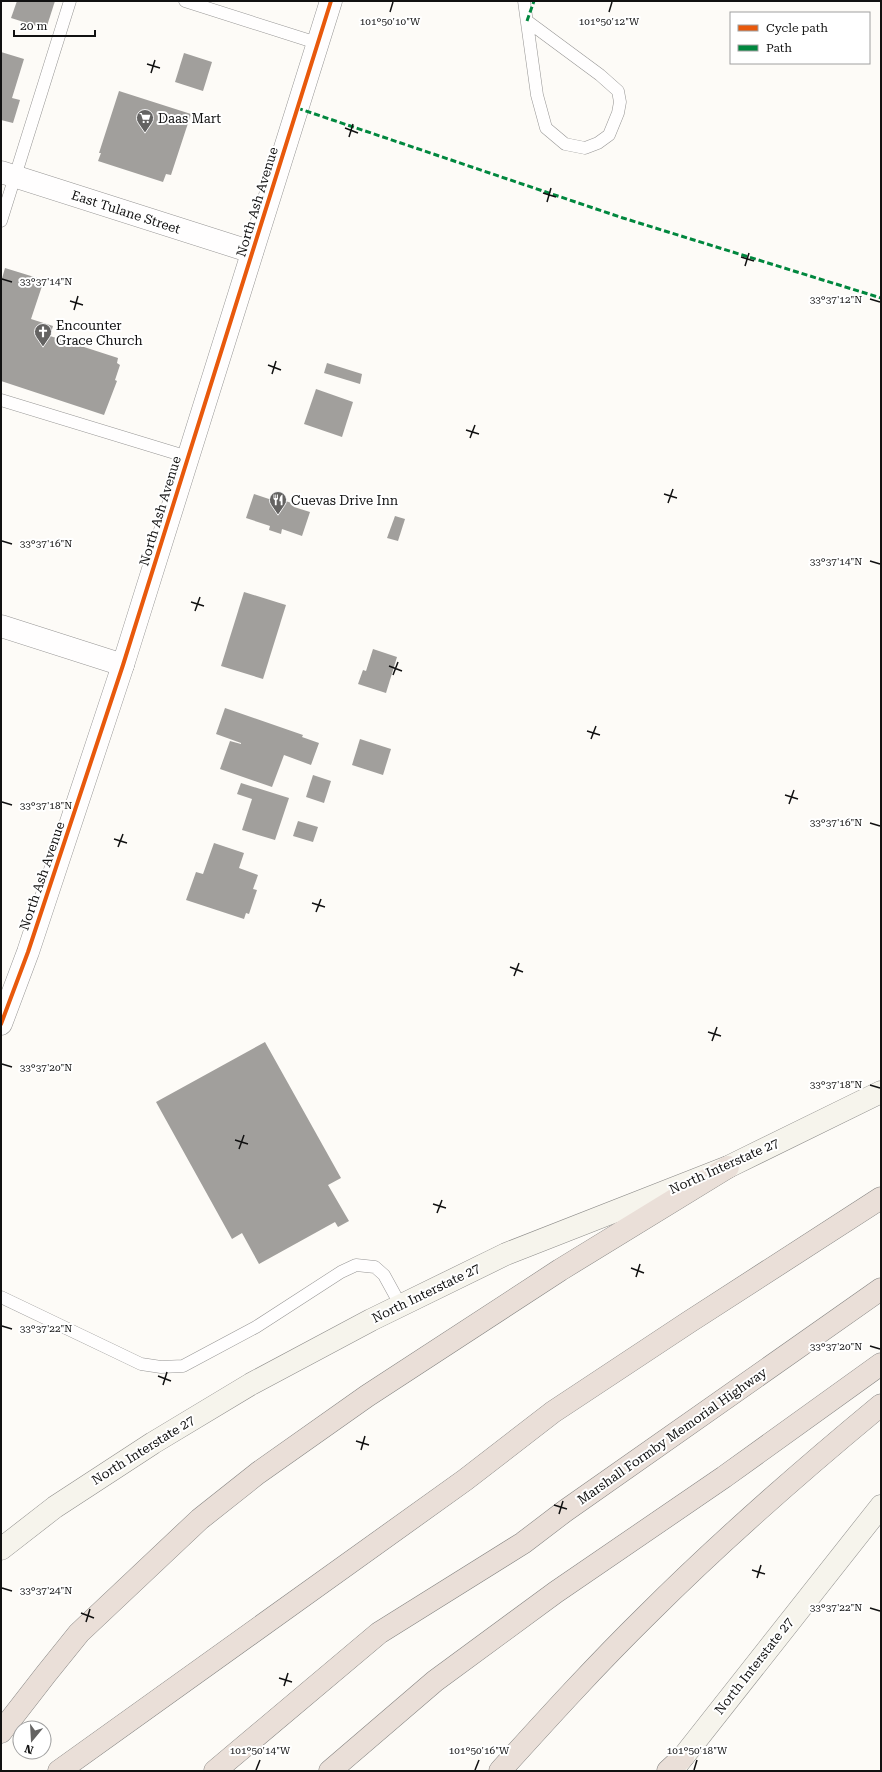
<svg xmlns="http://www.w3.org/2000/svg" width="882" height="1772" font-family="'Roboto Serif',serif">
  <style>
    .building { fill: #a19f9c }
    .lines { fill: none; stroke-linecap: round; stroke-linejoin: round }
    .service-casing { stroke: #979695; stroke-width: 13 }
    .minor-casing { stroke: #979695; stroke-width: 23 }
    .tertiary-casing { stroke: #979695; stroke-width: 23 }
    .secondary-casing { stroke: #8e8d8b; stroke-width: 23 }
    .motorway-casing { stroke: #858482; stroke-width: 23 }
    .service { stroke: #fffefe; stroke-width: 12 }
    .minor { stroke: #fffefe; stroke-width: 22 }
    .tertiary { stroke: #fffefe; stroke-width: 22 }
    .secondary { stroke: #f6f4ec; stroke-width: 22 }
    .motorway { stroke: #eadfd8; stroke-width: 22 }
    .quiet { stroke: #00873e; stroke-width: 3; stroke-dasharray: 6 3; stroke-linecap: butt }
    .cycleway-casing { stroke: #fff; stroke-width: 6 }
    .cycleway { stroke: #e8590c; stroke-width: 4 }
    .ticks { fill: none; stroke: #111; stroke-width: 1.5 }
    .labels { text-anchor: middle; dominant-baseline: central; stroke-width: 4; stroke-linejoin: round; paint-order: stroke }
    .poi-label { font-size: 13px; fill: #111; stroke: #fff; text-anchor: start }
    .street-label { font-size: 13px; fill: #111; stroke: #fff }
    .ticks-label { font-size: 10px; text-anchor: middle; fill: #111; stroke: #fff; stroke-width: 4; stroke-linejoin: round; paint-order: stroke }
  </style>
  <rect width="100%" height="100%" fill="#fdfbf7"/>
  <g class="building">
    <polygon points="17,1 55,1 46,29 11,18"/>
    <polygon points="1,52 24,59 12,98 20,100 13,123 1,120"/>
    <polygon points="184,53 212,62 203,91 175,82"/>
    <polygon points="119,91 191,114 171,175 166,174 163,182 98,161 101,153 99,153"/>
    <polygon points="5,268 44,280 31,319 53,326 50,336 118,358 117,363 120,365 115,380 117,381 104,415 1,381 1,282"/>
    <polygon points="327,363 362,374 360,384 324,373"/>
    <polygon points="316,389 353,402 342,437 304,424"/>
    <polygon points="254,494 278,502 279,499 295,504 294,507 310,512 302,536 282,529 281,534 269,530 270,526 246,518"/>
    <polygon points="395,516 405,519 398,541 387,538"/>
    <polygon points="244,592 286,605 263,679 221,666"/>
    <polygon points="373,649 397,657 386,693 358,684 363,670 366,671"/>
    <polygon points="225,708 303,735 302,737 319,743 311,765 284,755 272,787 220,769 230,741 241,744 241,743 216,734"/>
    <polygon points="360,739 391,749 383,775 352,765"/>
    <polygon points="313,775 331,781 324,803 306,797"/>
    <polygon points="241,783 289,798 275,840 242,830 252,799 237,794"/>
    <polygon points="298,821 318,827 313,842 293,836"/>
    <polygon points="214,843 244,853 239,868 258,875 253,889 257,890 249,914 246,913 244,919 186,900 196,872 203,874"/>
    <polygon points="265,1042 341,1178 328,1185 349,1221 338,1227 335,1222 259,1264 242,1233 232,1239 156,1102"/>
  </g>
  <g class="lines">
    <defs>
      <g id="service">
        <polyline points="185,1 317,43"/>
        <polyline points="524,1 537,95 546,128 565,144 585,148 598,143 609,135 618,113 620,102 618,91 600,75 527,21"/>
        <polyline points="1,221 70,1"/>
        <polyline points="1,400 188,457"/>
        <polyline points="1,1297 116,1352 141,1364 161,1367 183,1366 256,1327 341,1272 356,1265 375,1267 384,1275 401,1306"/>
      </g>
      <g id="minor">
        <polyline points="1,172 252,252"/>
        <polyline points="1,626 123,665"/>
      </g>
      <polyline id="tertiary" points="1,1024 28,952 123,665 331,1"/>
      <g id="secondary">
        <polyline points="1,1549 55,1507 153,1443 251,1384 371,1320 506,1254 728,1167 881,1092"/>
        <polyline points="672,1771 881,1506"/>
      </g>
      <g id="motorway">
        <polyline points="1,1732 46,1674 79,1633 200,1519 258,1473 367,1396 560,1270 728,1167"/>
        <polyline points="59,1771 465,1480 553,1412 689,1322 881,1198"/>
        <polyline points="215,1771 379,1633 523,1543 565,1511 881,1289"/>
        <polyline points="330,1771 435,1681 556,1592 724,1477 881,1364"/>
        <path d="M 500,1771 C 548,1718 596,1665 647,1615 C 721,1541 800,1472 881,1405"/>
        <polyline points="668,1771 683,1757"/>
      </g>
    </defs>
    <use href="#service" class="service-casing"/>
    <use href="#minor" class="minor-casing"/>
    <use href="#tertiary" class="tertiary-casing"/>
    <use href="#secondary" class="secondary-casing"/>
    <use href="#motorway" class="motorway-casing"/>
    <use href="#service" class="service"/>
    <use href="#minor" class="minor"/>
    <use href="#tertiary" class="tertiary"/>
    <use href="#secondary" class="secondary"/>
    <use href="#motorway" class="motorway"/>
    <g class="quiet">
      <polyline points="527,21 534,1"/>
      <polyline points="297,108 623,218 881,298"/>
    </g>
    <defs>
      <polyline id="cycleway" points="1,1024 28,952 123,665 331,1"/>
    </defs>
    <use href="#cycleway" class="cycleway-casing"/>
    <use href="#cycleway" class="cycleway"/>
  </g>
  <path class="ticks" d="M 390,12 L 393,2M 609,12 L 612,2M 147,64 L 160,68M 151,73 L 155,60M 345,128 L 358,133M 349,137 L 353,124M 543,193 L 556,197M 547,202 L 551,188M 741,257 L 754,261M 745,266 L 749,253M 2,279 L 12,282M 870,299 L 880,302M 70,301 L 83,305M 74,310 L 78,296M 268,365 L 281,370M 272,374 L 276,361M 466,430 L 479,434M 470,438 L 475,425M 664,494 L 677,498M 668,503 L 673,489M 2,541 L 12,544M 870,561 L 880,564M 191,602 L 204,606M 195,611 L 200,597M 389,666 L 402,671M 393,675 L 398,662M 587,731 L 600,735M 591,739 L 596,726M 785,795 L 798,799M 2,802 L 12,805M 789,804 L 794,790M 870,823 L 880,826M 114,839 L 127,843M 118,847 L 123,834M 312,903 L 325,907M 316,912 L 321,899M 510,967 L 523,972M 514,976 L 519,963M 708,1032 L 721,1036M 712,1041 L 717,1027M 2,1064 L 12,1067M 870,1085 L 880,1088M 235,1140 L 248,1144M 239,1149 L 244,1135M 433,1204 L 446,1208M 437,1213 L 442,1200M 631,1268 L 644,1273M 636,1277 L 640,1264M 2,1326 L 12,1329M 870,1346 L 880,1349M 158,1376 L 171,1381M 163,1385 L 167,1372M 356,1441 L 369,1445M 361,1450 L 365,1436M 554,1505 L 567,1509M 559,1514 L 563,1501M 752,1570 L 765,1574M 757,1578 L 761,1565M 2,1588 L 12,1591M 870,1608 L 880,1611M 81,1613 L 94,1618M 86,1622 L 90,1609M 279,1678 L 292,1682M 284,1686 L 288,1673M 256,1770 L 260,1760M 475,1770 L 479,1760M 694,1770 L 697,1760"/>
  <defs>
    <symbol id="supermarket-pin" viewBox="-11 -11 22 30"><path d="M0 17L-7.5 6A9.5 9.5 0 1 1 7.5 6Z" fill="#646362" stroke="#fff"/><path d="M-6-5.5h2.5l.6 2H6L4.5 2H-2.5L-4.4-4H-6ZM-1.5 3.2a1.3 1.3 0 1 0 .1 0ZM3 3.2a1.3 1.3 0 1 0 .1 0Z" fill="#fff"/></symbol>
    <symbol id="church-pin" viewBox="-11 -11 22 30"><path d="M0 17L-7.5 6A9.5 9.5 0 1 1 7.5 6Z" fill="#646362" stroke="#fff"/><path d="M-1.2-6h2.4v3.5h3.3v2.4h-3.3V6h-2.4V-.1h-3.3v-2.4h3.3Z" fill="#fff"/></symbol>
    <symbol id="restaurant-pin" viewBox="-11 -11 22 30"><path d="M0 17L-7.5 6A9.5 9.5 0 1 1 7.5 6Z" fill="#646362" stroke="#fff"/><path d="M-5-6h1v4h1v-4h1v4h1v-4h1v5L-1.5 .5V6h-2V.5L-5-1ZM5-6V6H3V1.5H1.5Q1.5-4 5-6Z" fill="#fff"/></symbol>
  </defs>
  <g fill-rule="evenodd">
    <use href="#supermarket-pin" x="135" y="108" width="20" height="27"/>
    <use href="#church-pin" x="33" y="322" width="20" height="27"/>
    <use href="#restaurant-pin" x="268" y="490" width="20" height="27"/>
  </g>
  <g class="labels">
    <g class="poi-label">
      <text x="158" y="118">Daas Mart</text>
      <text x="56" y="325">Encounter<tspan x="56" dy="15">Grace Church</tspan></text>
      <text x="291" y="500">Cuevas Drive Inn</text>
    </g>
    <g class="street-label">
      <text transform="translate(257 202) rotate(-73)">North Ash Avenue</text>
      <text transform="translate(126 212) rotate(18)">East Tulane Street</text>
      <text transform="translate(160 511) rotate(-73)">North Ash Avenue</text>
      <text transform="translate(42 876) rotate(-71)">North Ash Avenue</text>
      <text transform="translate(724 1166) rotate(-24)">North Interstate 27</text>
      <text transform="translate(426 1293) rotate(-26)">North Interstate 27</text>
      <text transform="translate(672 1436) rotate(-35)">Marshall Formby Memorial Highway</text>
      <text transform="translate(143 1450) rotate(-32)">North Interstate 27</text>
      <text transform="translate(754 1666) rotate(-52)">North Interstate 27</text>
    </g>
  </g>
  <g class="ticks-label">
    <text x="390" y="25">101°50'10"W</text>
    <text x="609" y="25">101°50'12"W</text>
    <text x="46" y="285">33°37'14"N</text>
    <text x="836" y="303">33°37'12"N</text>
    <text x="46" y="547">33°37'16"N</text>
    <text x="836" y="565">33°37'14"N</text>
    <text x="46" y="809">33°37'18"N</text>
    <text x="836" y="826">33°37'16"N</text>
    <text x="46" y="1071">33°37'20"N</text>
    <text x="836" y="1088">33°37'18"N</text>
    <text x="46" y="1332">33°37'22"N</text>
    <text x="836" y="1350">33°37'20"N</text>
    <text x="46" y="1594">33°37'24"N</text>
    <text x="836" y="1611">33°37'22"N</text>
    <text x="260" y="1754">101°50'14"W</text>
    <text x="479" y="1754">101°50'16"W</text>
    <text x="697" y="1754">101°50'18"W</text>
  </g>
  <rect width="882" height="1772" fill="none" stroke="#111111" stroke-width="4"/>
  <rect x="730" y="12" width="140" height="52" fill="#ffffff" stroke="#a0a0a0"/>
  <rect x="738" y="25" width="20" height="6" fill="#e8590c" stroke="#a0a0a0"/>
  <text x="766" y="32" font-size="12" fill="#111111">Cycle path</text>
  <rect x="738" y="45" width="20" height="6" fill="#00873e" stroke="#a0a0a0"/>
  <text x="766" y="52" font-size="12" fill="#111111">Path</text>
  <g transform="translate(32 1740) rotate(198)"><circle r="19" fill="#ffffff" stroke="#a0a0a0"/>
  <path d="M0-3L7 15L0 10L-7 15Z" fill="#646362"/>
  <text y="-6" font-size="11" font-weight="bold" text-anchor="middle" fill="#111111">N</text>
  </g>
  <path d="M14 30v6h81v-6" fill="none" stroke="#111111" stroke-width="2"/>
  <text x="20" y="30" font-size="12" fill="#111111" stroke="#ffffff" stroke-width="3" paint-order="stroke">20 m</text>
</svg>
